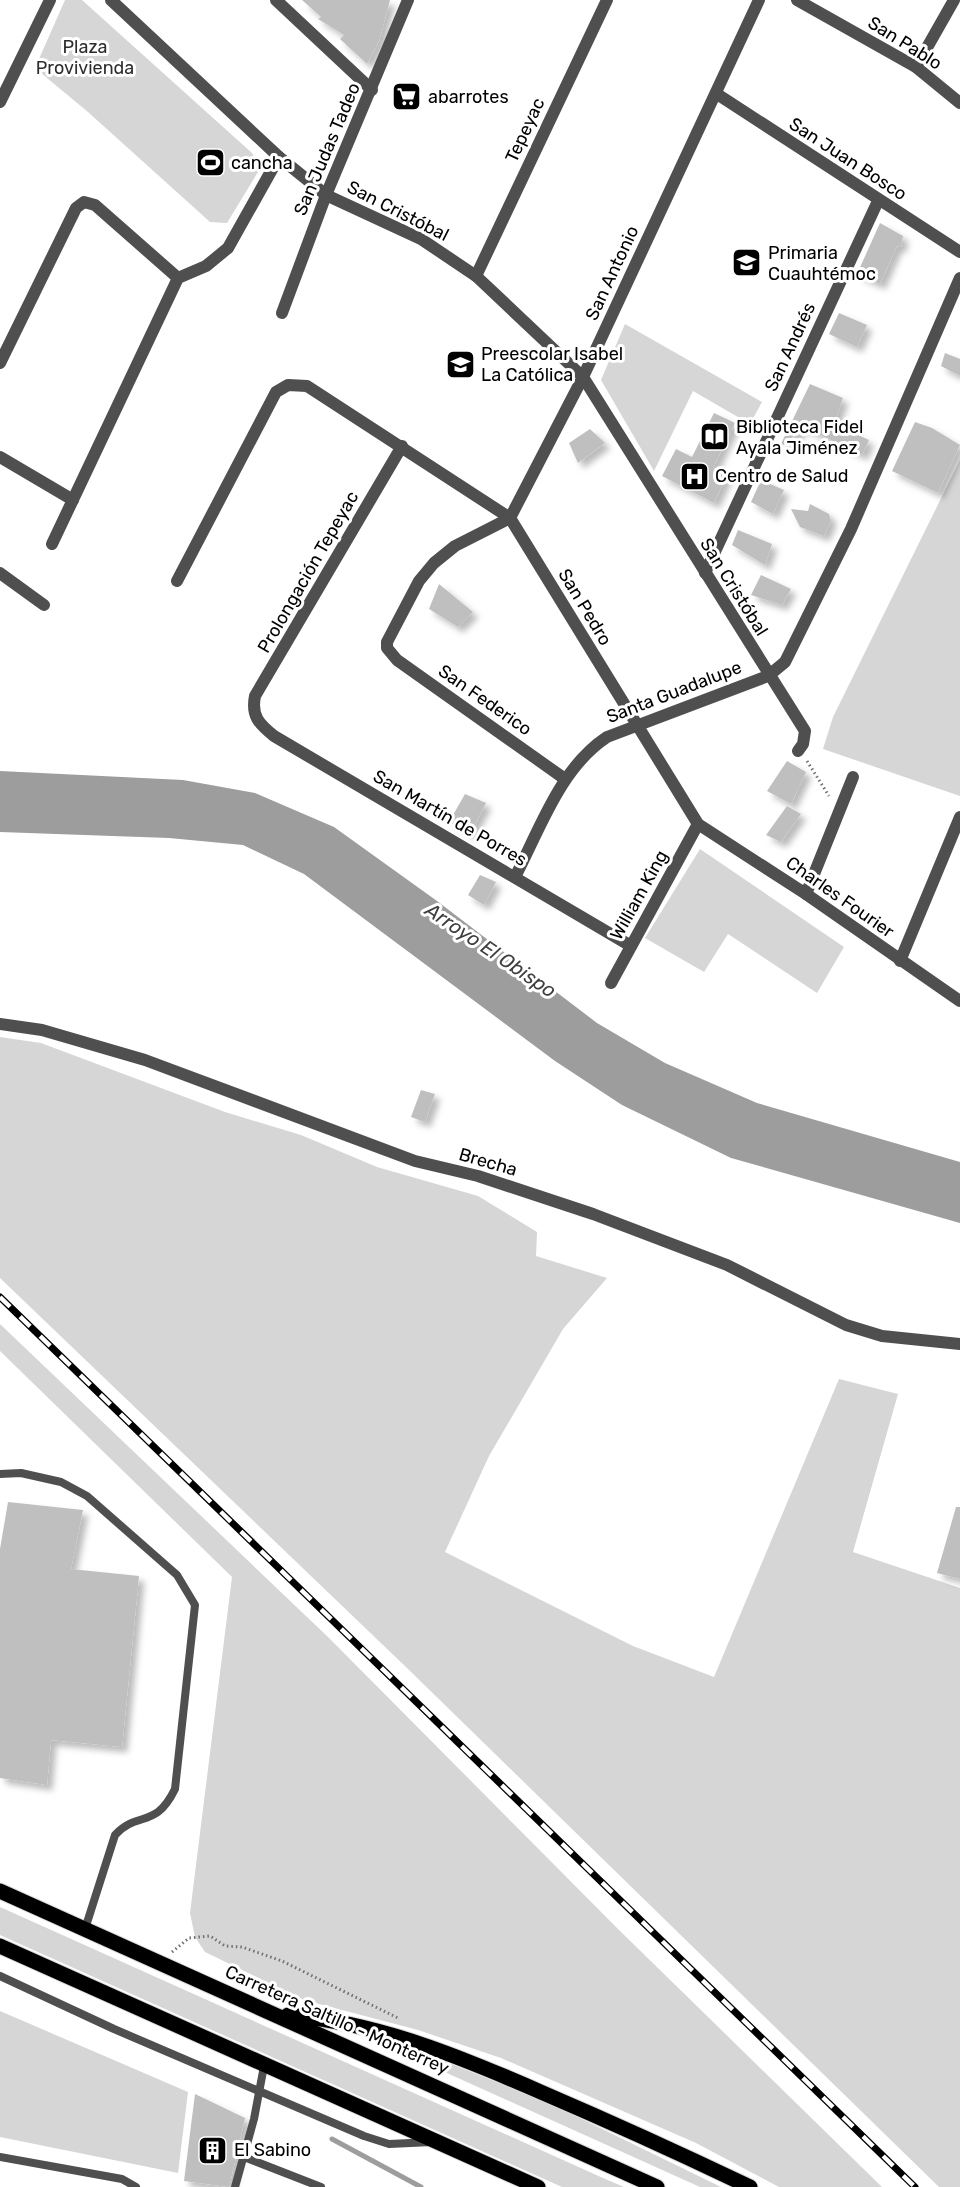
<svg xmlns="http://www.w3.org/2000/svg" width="960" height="2187" font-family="Rubik,sans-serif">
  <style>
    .green { fill: #d6d6d6 }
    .water { fill: #9d9d9d }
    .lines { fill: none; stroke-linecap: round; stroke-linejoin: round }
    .stream { stroke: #9d9d9d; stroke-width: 5 }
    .building { fill: #bfbfbf; filter: url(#shadow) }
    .primary-casing { stroke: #dbdbdb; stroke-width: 17 }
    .path { stroke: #717171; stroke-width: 3; stroke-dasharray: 1.5 3; stroke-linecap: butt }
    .lane { stroke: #4f4f4f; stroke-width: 8 }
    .street { stroke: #4f4f4f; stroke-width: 12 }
    .primary { stroke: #000; stroke-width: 15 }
    .rail-casing { stroke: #000; stroke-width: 7 }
    .rail { stroke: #fff; stroke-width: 4.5; stroke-dasharray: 14; stroke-linecap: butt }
    .labels { text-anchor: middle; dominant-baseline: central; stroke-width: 6; stroke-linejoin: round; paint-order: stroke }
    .street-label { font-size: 18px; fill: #000; stroke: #fff }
    .park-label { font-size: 18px; fill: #2d2d2d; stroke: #fff }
    .poi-label { font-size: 18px; fill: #000; stroke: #fff; text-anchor: start }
    .water-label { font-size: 20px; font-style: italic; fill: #3e3e3e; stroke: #fff }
  </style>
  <defs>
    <filter id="shadow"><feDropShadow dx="5.5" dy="5.5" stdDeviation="3" flood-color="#0004"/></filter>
  </defs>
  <rect width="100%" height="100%" fill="#fff"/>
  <g class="green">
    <polygon points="65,0 82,0 252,153 261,167 227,223 210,222 88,112 35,68"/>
    <polygon points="625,324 762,402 750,424 693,391 654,471 601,380"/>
    <polygon points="960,460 960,796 823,749 833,717"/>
    <polygon points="700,849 844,947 817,993 728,934 704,972 645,938"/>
    <polygon points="0,1037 41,1043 225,1112 301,1135 377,1167 478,1196 537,1232 536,1256 607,1278 563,1329 489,1456 445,1552 633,1646 714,1677 839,1379 898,1394 853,1552 960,1588 960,2187 939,2187 407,1668 0,1278"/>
    <polygon points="0,1324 328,1637 617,1928 882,2187 779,2187 696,2143 501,2058 418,2030 304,2000 205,1952 195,1937 190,1913 232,1577 0,1351"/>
    <polygon points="0,1907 603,2178 624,2187 562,2187 0,1935"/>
    <polygon points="0,2011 188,2092 178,2173 0,2137"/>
    <polygon points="378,2042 413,2049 547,2102 721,2187 700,2187"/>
  </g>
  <polygon class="water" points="0,771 183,780 255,793 334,827 437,901 597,1023 665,1063 757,1103 960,1162 960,1223 731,1158 622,1105 555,1061 304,874 243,845 169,838 0,832"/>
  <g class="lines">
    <polyline class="stream" points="332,2139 421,2187"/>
  </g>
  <g class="building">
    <polygon points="302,0 390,0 379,41 367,64 340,39 344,35 318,19 321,17"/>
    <polygon points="880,223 903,236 901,247 897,246 880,284 857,274"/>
    <polygon points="839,313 867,325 857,347 829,334"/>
    <polygon points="945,353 960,359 960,376 941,366"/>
    <polygon points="810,384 843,398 834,424 869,440 862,455 804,427 778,450"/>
    <polygon points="714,413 735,423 713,468 727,475 714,503 662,476 676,449 692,457"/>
    <polygon points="915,422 932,428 960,445 938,493 892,471"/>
    <polygon points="590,429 605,443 578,463 569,443"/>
    <polygon points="761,480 784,490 773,514 751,502"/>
    <polygon points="810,504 829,514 831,521 824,536 800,527 791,509 808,511"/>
    <polygon points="738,530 772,544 765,565 732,545"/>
    <polygon points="761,575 791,589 782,605 751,595"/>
    <polygon points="439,584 473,612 458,627 429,609"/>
    <polygon points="787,761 806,772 791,804 767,791"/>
    <polygon points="465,794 486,803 470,834 449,822"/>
    <polygon points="787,806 801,814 781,842 766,835"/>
    <polygon points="480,875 496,882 484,905 468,895"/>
    <polygon points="421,1090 435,1094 425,1122 411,1117"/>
    <polygon points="8,1502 83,1510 71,1569 139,1576 122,1747 51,1740 47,1785 0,1778 0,1549"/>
    <polygon points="956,1507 960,1507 960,1579 937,1573"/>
    <polygon points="195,2094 245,2118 229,2187 184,2181"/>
  </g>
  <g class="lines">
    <defs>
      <g id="primary">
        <polyline points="0,1891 657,2187"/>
        <polyline points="0,1946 538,2187"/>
        <path d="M 288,2015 C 379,2023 461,2057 543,2093 C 613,2123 681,2154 750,2187"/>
      </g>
    </defs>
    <use href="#primary" class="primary-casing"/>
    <g class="path">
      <polyline points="807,761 829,796"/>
      <polyline points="172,1952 189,1938 210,1936 225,1946 242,1947 282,1961 400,2019"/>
    </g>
    <g class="lane">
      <path d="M 0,1474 L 21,1473 L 61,1482 L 87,1496 L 177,1575 L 195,1605 L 175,1789 C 155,1830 138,1810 115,1835 L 85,1929"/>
      <polyline points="0,1976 114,2029 364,2136 389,2144 432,2142"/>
      <polyline points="0,2157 122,2179 136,2187"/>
      <polyline points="244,2157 321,2187"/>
      <polyline points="235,2187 254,2119 264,2066"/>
    </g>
    <g class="street">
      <polyline points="111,0 279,157 326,195 421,239 476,276 583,377 805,731 803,744 798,751"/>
      <polyline points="276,0 372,90"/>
      <polyline points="797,0 916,67 960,103"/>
      <polyline points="916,67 954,0"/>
      <polyline points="717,94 960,252"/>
      <polyline points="0,102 50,0"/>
      <polyline points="476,276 607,0"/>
      <polyline points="282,313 326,195 408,0"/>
      <polyline points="0,363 76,208 84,202 95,205 178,278"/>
      <path d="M 402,446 L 255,696 C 251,716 259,724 274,736 L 631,946"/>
      <polyline points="0,457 73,500"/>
      <polyline points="52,544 178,278 206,266 228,248 279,157"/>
      <polyline points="0,573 44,605"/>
      <polyline points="705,573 878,201"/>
      <polyline points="177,581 276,392 288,385 307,386 510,518 698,824 806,894 960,1001"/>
      <polyline points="565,779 397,660 387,648 387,642 419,581 434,563 455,546 510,518 583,377 759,0"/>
      <path d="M 515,877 C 540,829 560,768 607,737 L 768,676 L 785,662 L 851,529 L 960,278"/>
      <polyline points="806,894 853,777"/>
      <polyline points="900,961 960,817"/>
      <polyline points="611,983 698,824"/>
      <polyline points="0,1024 42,1030 145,1060 415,1161 478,1176 593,1214 727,1265 846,1325 882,1336 960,1344"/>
    </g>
    <use href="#primary" class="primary"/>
    <defs>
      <polyline id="rail" points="0,1297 915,2187"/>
    </defs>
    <use href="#rail" class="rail-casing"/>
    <use href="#rail" class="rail"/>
  </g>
  <defs>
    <symbol id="supermarket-square" viewBox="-11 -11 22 22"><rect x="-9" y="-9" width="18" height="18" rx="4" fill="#000" stroke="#fff"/><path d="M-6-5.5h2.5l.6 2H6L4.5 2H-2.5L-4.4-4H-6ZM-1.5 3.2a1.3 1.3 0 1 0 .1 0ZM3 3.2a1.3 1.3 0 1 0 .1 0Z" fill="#fff"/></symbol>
    <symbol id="stadium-square" viewBox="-11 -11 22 22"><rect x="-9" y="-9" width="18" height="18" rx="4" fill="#000" stroke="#fff"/><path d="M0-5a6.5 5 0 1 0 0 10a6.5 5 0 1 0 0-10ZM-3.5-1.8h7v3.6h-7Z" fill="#fff"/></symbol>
    <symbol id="school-square" viewBox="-11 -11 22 22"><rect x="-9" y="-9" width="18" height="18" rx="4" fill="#000" stroke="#fff"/><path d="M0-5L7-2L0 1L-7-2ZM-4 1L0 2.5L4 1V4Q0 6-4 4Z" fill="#fff"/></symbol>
    <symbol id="library-square" viewBox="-11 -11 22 22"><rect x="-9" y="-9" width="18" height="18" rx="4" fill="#000" stroke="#fff"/><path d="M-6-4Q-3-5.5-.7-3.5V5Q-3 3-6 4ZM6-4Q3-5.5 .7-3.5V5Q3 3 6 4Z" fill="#fff"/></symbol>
    <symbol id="hospital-square" viewBox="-11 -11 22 22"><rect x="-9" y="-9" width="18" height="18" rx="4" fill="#000" stroke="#fff"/><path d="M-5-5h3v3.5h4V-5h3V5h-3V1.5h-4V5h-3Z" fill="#fff"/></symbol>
    <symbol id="building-square" viewBox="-11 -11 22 22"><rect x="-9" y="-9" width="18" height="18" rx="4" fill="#000" stroke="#fff"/><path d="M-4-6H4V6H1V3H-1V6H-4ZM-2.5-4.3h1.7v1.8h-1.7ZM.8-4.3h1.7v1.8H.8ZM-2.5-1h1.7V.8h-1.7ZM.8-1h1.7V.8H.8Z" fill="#fff"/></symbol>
  </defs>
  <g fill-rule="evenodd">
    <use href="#supermarket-square" x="390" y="80" width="33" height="33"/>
    <use href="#stadium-square" x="194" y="146" width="33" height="33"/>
    <use href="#school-square" x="730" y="246" width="33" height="33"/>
    <use href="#school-square" x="444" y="348" width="33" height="33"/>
    <use href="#library-square" x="698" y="420" width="33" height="33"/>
    <use href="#hospital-square" x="678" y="460" width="33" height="33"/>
    <use href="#building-square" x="196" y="2134" width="33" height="33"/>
  </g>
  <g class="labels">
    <g class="street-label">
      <text transform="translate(905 43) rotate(32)">San Pablo</text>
      <text transform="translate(525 130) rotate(-65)">Tepeyac</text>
      <text transform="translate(327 149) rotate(-67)">San Judas Tadeo</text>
      <text transform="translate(848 159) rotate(33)">San Juan Bosco</text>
      <text transform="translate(398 211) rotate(27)">San Cristóbal</text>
      <text transform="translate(612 273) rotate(-65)">San Antonio</text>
      <text transform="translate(790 347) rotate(-65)">San Andrés</text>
      <text transform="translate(308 572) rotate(-60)">Prolongación Tepeyac</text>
      <text transform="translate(734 587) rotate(58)">San Cristóbal</text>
      <text transform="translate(585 607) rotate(59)">San Pedro</text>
      <text transform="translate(674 692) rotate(-21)">Santa Guadalupe</text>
      <text transform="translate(485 700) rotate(35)">San Federico</text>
      <text transform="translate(450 818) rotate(30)">San Martín de Porres</text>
      <text transform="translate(639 895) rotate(-61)">William King</text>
      <text transform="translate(840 897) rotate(35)">Charles Fourier</text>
      <text transform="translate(488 1162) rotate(16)">Brecha</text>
      <text transform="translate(337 2020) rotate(24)">Carretera Saltillo - Monterrey</text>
    </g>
    <g class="park-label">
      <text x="85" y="47">Plaza<tspan x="85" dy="21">Provivienda</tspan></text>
    </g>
    <g class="poi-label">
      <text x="428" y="97">abarrotes</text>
      <text x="231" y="163">cancha</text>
      <text x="768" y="253">Primaria<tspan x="768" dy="21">Cuauhtémoc</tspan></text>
      <text x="481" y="354">Preescolar Isabel<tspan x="481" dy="21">La Católica</tspan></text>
      <text x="736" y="427">Biblioteca Fidel<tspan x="736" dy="21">Ayala Jiménez</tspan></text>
      <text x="715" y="476">Centro de Salud</text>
      <text x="234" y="2150">El Sabino</text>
    </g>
    <g class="water-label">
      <text transform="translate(491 950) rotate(34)">Arroyo El Obispo</text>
    </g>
  </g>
</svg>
